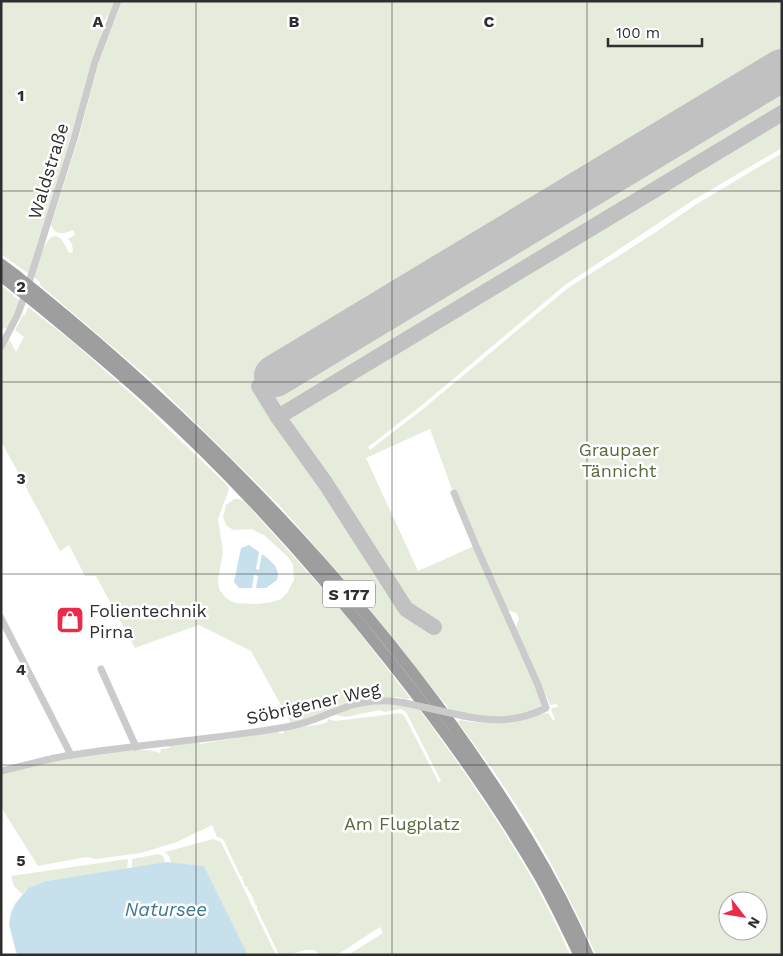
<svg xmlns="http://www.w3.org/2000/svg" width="783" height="956" font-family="'Work Sans',sans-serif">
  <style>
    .green { fill: #e6ecdc; fill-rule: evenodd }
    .water { fill: #c7e1ec }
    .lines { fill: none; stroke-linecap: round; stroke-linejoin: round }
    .taxiway { stroke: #c1c1c1; stroke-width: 16 }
    .runway { stroke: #c1c1c1; stroke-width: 42 }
    .minor { stroke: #cbcbcb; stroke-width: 7 }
    .trunk { stroke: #9e9e9e; stroke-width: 11 }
    .minor-bridge { stroke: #cbcbcb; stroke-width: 7 }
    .trunk-bridge { stroke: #9e9e9e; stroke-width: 11 }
    .grid { fill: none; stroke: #2e2e2e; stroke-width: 1; stroke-opacity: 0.55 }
    .labels { text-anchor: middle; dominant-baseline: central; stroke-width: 5; stroke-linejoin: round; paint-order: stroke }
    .shield { fill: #fff; stroke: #6d6d6d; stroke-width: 1 }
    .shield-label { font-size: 16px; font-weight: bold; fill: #2e2e2e }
    .street-label { font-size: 18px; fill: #2e2e2e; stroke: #fff }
    .park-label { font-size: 18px; fill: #556b3b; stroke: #fff }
    .poi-label { font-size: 18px; fill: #2e2e2e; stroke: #fff; text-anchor: start }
    .water-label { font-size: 19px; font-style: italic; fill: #3a7892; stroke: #fff }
    .grid-label { font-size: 16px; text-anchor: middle; font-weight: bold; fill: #2e2e2e; stroke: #fff; stroke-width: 5; stroke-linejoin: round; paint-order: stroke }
  </style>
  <rect width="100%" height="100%" fill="#fff"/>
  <g class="green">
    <polygon points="1,1 115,1 109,15 104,21 101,36 29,274 1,254"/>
    <path d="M 122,1 L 782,1 L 782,148 L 692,201 L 565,285 L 421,406 L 368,447 L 370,450 L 423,409 L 568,288 L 656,232 L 695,205 L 782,153 L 782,955 L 596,955 C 571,899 543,845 509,794 C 493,769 475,746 458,722 L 461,720 C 482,725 507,723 528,719 C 535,717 541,713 548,713 L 553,720 L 555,719 L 551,710 L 552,708 L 558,707 L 557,704 L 550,705 L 516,627 L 519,618 L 516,613 L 507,610 L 477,545 L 455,489 L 452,489 L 430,429 L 366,458 L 418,571 L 474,546 L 543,702 L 538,710 L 528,714 L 496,718 L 472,715 L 449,709 L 364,602 L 278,504 L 158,386 L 40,285 L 40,282 L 34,277 C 39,260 51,210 69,253 L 73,252 L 72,244 L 68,239 L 75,235 L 73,230 C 64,234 55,236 51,225 L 78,140 L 99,62 ZM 728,901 L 758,901 L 758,931 L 728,931 Z"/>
    <polygon points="1,285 20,301 8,328 1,329"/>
    <polygon points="28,307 73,342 138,400 226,484 229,488 228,492 218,519 223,552 218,580 219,589 226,598 235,603 257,604 272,602 281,599 287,593 294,580 293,565 289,558 264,535 251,529 233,530 226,525 223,517 226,505 234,499 239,499 244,501 261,520 345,614 410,698 407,699 395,697 291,723 251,651 199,625 135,648 96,576 85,576 69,545 60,551 1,441 1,353 9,339 16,352 24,337 15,330 23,315 25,315"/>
    <path d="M 393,703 L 420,710 C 476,788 532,866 570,955 L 348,955 L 383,933 L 380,927 L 337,955 L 321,955 L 314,950 L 306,950 L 291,954 L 290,953 L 288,955 L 279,955 L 257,909 L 257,906 L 256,906 L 252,896 L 247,888 L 248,887 L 245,886 L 242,878 L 243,877 L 240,875 L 223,839 L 217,837 L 212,825 L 177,842 L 141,853 L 96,859 L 86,857 L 38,866 L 1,807 L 1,774 C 33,766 132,740 160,753 L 161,749 L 169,748 L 170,746 L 199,742 L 200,744 L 278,731 L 280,734 L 284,733 L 284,730 L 322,724 L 327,722 L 328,719 L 335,721 L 401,713 L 405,717 L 439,783 L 441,781 L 406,712 L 401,709 L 385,712 L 379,710 L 346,717 L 336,715 L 336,713 L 366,705 Z"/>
    <polygon points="213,839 221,842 276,955 248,955 204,866 171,863 169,856 165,852"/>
    <polygon points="158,854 163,856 165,863 132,868 132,859"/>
    <polygon points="127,859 128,861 127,869 46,881 28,888 22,894 14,886 11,876"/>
  </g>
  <g class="water">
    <path d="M 249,545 L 259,552 L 256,569 L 259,570 L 262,554 C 271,561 281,568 277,580 L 266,588 L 256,588 L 258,576 L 254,575 L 252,588 L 239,588 L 234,582 L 241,548 Z"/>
    <polygon points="167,862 204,866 248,955 18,955 16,952 9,924 11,913 15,904 28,888 46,881"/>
  </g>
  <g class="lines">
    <g class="taxiway">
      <polyline points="275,376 259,386 278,417 782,113"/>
      <polyline points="278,417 326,484 406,609 434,627"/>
    </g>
    <polyline class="runway" points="275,376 782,70"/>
    <g class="minor">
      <polyline points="1,347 17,316 25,295 74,139 95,62 118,1"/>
      <path d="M 454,493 L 476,546 L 538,685 L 546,708 C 518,722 494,722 464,716"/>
      <polyline points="1,618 71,755"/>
      <polyline points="101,669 136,747"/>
      <path d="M 1,771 C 25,766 48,758 72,755 C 145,743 218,740 291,726 C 309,723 324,715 341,709 C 361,701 384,699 405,703"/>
    </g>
    <g class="trunk">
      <polyline points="1,264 17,276"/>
      <polyline points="1,276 15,287"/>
      <path d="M 37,292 C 193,419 335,563 453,726 C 505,799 553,873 588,955"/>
      <path d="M 34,302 C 72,333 109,364 146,397 C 236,478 318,570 393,665 C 446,732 495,801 538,874 C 553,900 566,928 579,955"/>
    </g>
    <polyline class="minor-bridge" points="405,703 464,716"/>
    <g class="trunk-bridge">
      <polyline points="17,276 37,292"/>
      <polyline points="15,287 34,302"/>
    </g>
  </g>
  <path class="grid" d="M 196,1 L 196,955M 392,1 L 392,955M 587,1 L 587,955M 1,191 L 782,191M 1,382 L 782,382M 1,574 L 782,574M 1,765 L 782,765"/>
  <defs>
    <symbol id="shop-square" viewBox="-11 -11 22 22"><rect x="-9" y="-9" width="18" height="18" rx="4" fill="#e92c4b" stroke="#fff"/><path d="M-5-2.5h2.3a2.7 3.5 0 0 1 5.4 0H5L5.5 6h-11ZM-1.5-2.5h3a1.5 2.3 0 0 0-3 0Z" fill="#fff"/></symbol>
  </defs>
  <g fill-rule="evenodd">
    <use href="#shop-square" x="54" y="604" width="32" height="32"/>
  </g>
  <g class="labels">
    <rect class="shield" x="323" y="580.5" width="52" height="27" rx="4"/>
    <g class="shield-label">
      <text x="349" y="594">S 177</text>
    </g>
    <g class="street-label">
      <text transform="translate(48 171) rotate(-73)">Waldstraße</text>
      <text transform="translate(313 703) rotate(-13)">Söbrigener Weg</text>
    </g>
    <g class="park-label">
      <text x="619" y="449">Graupaer<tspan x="619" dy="21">Tännicht</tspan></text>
      <text x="402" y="823">Am Flugplatz</text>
    </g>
    <g class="poi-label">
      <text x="89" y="610">Folientechnik<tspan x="89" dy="21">Pirna</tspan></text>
    </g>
    <g class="water-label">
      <text x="166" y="909">Natursee</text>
    </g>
  </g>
  <g class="grid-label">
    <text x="98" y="27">A</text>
    <text x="294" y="27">B</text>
    <text x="489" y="27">C</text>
    <text x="21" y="101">1</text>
    <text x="21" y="292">2</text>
    <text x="21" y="484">3</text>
    <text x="21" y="675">4</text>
    <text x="21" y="866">5</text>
  </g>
  <rect width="783" height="956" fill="none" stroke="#2e2e2e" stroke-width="5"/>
  <g transform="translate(743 916) rotate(121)"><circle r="24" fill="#ffffff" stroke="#ababab"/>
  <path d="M0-4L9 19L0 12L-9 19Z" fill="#e92c4b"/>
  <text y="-8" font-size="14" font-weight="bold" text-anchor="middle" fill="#2e2e2e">N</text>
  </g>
  <path d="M608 38v8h94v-8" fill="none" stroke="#2e2e2e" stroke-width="2.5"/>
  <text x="616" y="38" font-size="15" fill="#2e2e2e" stroke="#ffffff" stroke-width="4" paint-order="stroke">100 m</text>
</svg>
